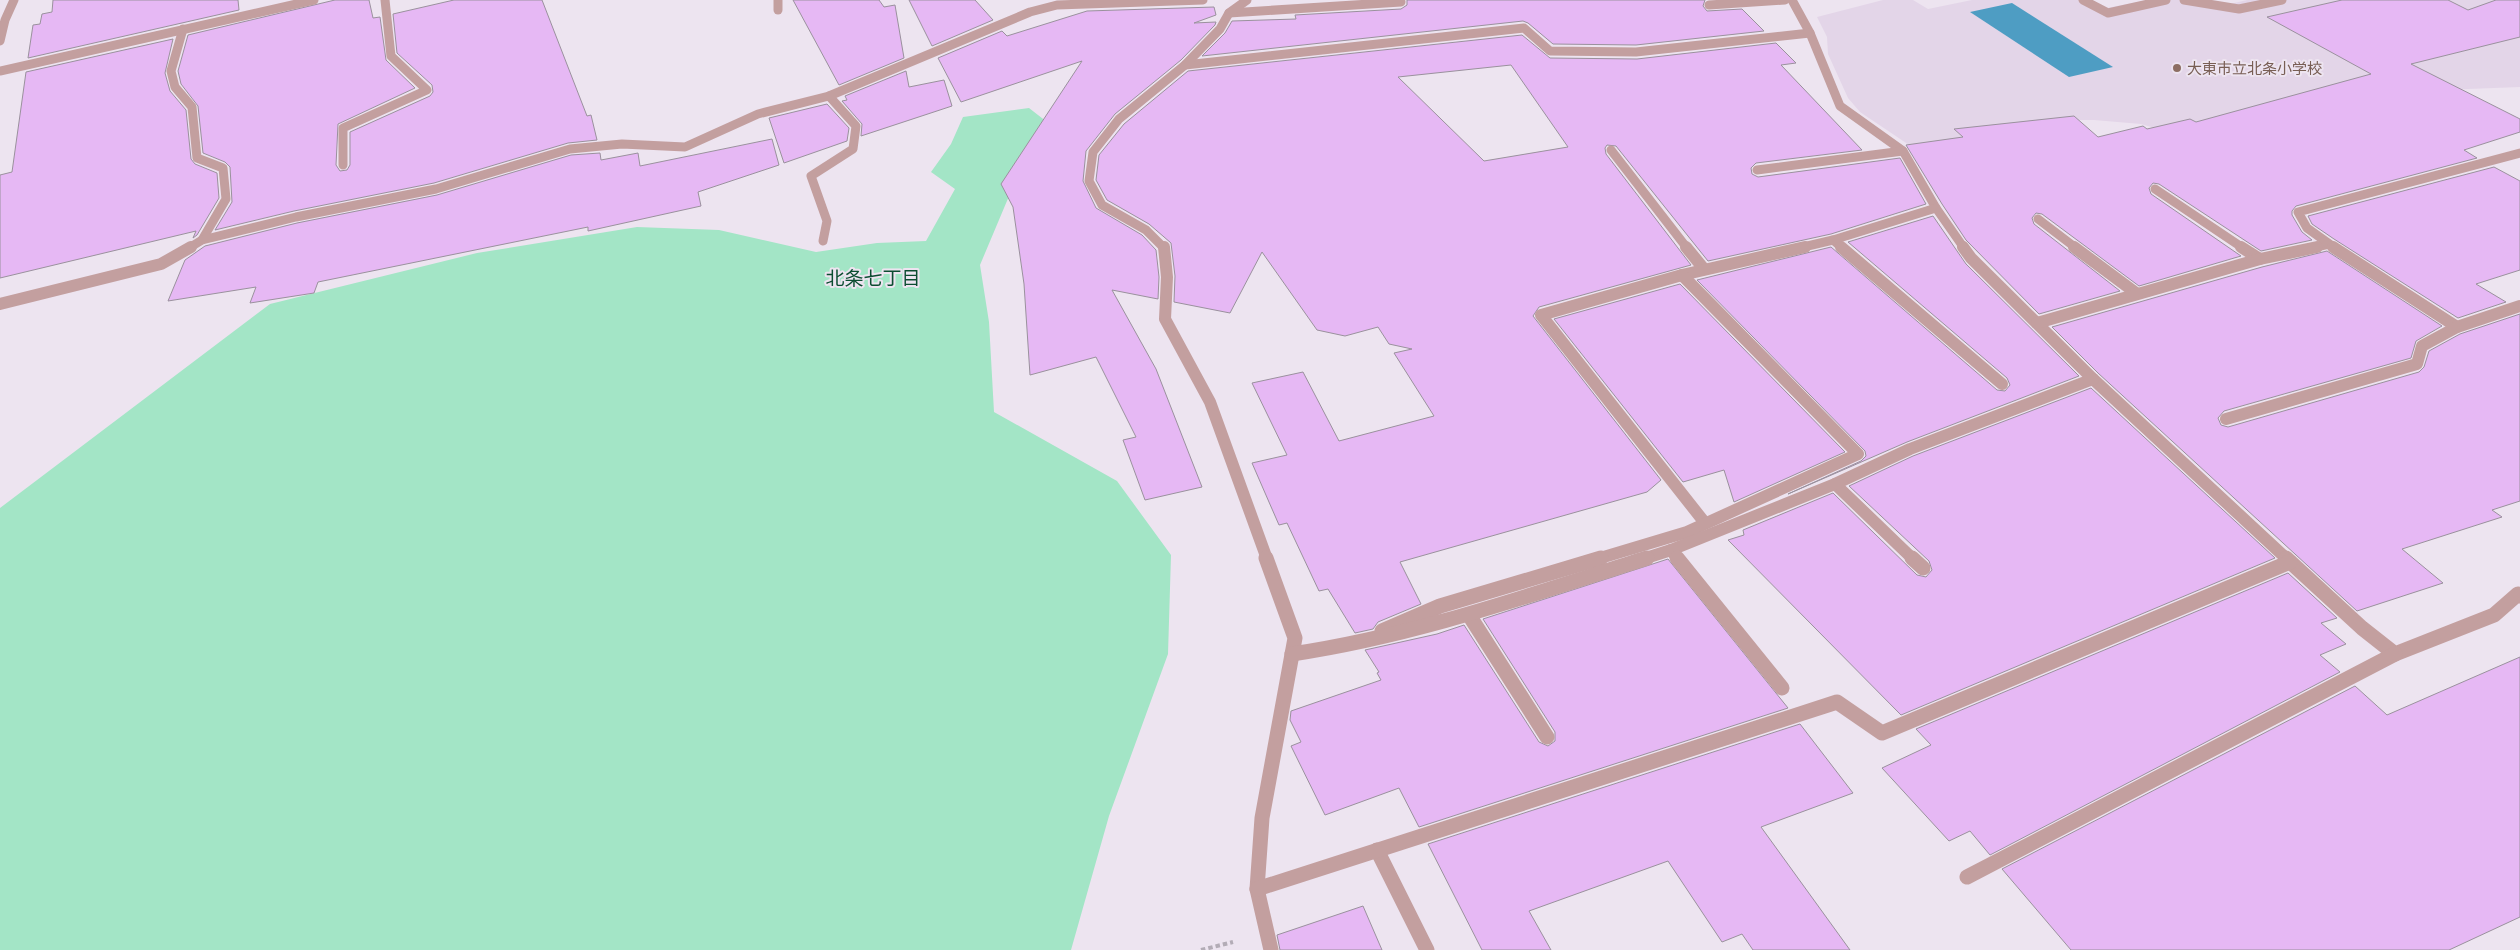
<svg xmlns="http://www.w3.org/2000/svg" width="2520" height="950" font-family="'Space Grotesk','Noto Sans JP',sans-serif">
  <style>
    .built { fill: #e3d5e8 }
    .green { fill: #a3e5c6 }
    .water { fill: #4e9dc3 }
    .building { fill: #e6b8f4; stroke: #9a919d; fill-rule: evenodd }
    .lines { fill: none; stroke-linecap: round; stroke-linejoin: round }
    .path { stroke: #b3acb6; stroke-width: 4; stroke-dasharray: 4.5 3; stroke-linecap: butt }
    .lane { stroke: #c39f9f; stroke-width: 9 }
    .street-far2 { stroke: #c39f9f; stroke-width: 9 }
    .street-far1 { stroke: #c39f9f; stroke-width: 12 }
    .street { stroke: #c39f9f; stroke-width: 15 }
    .education-dot { fill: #8d6e63; stroke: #ede4f0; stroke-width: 2 }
    .labels { text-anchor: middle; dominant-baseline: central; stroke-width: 4; stroke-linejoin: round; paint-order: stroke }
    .far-education-label { font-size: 15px; fill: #785e54; stroke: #ede4f0; text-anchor: start }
    .neighbourhood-label { font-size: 19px; fill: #0c4d31; stroke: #ede4f0 }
  </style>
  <rect width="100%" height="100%" fill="#ede4f0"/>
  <polygon class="built" points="1883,0 1913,0 1928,9 1972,0 2090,0 2107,8 2147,0 2200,0 2230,4 2247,0 2520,0 2520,87 2416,91 2189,138 2141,124 2094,120 2060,120 1924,155 1860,112 1848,98 1828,54 1827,37 1817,17"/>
  <polygon class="green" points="1029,108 1056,129 1020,170 980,265 989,322 994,412 1117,481 1171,555 1168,654 1109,816 1071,950 0,950 0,508 270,304 477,253 637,227 719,230 816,252 877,243 926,241 955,189 931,172 951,144 963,117"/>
  <polygon class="water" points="2012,3 2113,67 2069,77 1970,12"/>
  <g class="building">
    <polygon points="53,0 238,0 239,10 28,58 33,25 40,24 42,14 52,12"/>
    <polygon points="335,0 369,0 373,18 380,17 386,60 415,88 338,124 336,165 340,171 347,170 350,165 350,132 430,96 433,92 432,85 397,53 393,14 454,0 542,0 587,116 591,115 597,140 568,143 434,183 294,211 215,230 232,202 230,167 225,162 203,153 198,106 181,84 178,71 188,35"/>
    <polygon points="793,0 879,0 884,7 895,5 904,58 839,85"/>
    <polygon points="909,0 975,0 993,20 932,46"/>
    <polygon points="1407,0 1705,0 1703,6 1707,11 1742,9 1764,31 1636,45 1553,44 1528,23 1523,21 1202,56 1225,33 1232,21 1296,19 1295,15 1401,9 1407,5"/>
    <polygon points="2342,0 2448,0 2468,10 2496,0 2520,0 2520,37 2411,64 2520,119 2520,132 2464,150 2477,158 2296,206 2292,211 2292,215 2302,232 2312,240 2261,251 2159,184 2153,183 2149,188 2151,194 2241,256 2139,286 2042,214 2036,213 2032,218 2034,224 2120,291 2039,314 1966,240 1942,204 1906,145 1963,137 1954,129 2074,116 2098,137 2143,126 2147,129 2190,119 2196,122 2371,74 2267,17"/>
    <polygon points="1214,7 1216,15 1194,23 1216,22 1215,25 1181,60 1115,114 1086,151 1083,181 1096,208 1142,235 1156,250 1159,277 1158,299 1112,290 1156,369 1202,487 1145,500 1123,440 1136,437 1096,357 1030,375 1024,284 1013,207 1001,184 1082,61 961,102 938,58 1002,31 1007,36 1087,11"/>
    <path d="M 1522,35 L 1550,58 L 1637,59 L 1776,43 L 1796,63 L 1781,65 L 1862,150 L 1756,163 L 1751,168 L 1752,174 L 1758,177 L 1900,158 L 1926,204 L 1831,234 L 1708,261 L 1616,146 L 1607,145 L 1605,148 L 1606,154 L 1691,265 L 1539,307 L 1533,316 L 1661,480 L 1647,492 L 1400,562 L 1421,604 L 1378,622 L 1373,629 L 1355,633 L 1328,589 L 1319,591 L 1287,523 L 1279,525 L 1252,463 L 1287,455 L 1252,383 L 1303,372 L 1339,441 L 1434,416 L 1394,353 L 1412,349 L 1389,344 L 1378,327 L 1345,336 L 1317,330 L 1262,252 L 1230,313 L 1174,302 L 1175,276 L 1171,243 L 1149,224 L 1107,200 L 1096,180 L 1099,155 L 1124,124 L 1188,71 ZM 1511,65 L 1568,147 L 1484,161 L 1398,77 Z"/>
    <polygon points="173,39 165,73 170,91 186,110 191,159 195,164 217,173 219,198 197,235 193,238 196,231 0,278 0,175 12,172 26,72"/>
    <polygon points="906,71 909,87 944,80 952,106 861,136 862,124 842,101 847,100 845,96"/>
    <polygon points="827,104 849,128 847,141 784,163 769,118"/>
    <polygon points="772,139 779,165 698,192 701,206 588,231 588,227 318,282 314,293 250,303 256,287 168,301 185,260 205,246 297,223 437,195 571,155 600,153 601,160 638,153 640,166"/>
    <polygon points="2494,167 2520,181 2520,270 2476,284 2506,302 2458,318 2334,239 2312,224 2308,216"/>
    <polygon points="1933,216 1966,264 2079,376 1907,442 1788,494 1861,461 1866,456 1865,451 1697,280 1831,247 1997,390 2005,391 2010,385 2007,378 1848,242"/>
    <polygon points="2327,251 2442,326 2416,341 2411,358 2224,411 2218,418 2221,425 2228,427 2419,372 2424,367 2429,351 2460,334 2520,314 2520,501 2492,510 2502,517 2402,549 2443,583 2357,611 2098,373 2052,327 2262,267"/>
    <polygon points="1680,284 1845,452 1734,502 1724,470 1683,482 1554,319"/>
    <polygon points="2091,388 2275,558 1901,715 1728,540 1744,535 1743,530 1833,493 1917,575 1926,577 1932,570 1929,561 1849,486 1913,456"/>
    <polygon points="1668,559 1788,708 1419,827 1399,788 1325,815 1291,746 1301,742 1290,720 1291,711 1381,680 1377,673 1379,672 1365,650 1437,634 1464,625 1539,742 1548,746 1555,741 1555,732 1483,619"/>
    <polygon points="2288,573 2337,618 2321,623 2346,644 2320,655 2340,672 1990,855 1970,831 1949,841 1882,768 1931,745 1916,729"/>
    <polygon points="2520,657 2520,917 2449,950 2071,950 2002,869 2355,686 2387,715"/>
    <polygon points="1800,724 1853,793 1761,827 1850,950 1753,950 1742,934 1722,942 1668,861 1529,911 1551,950 1482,950 1428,844"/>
    <polygon points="1363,906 1382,950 1280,950 1277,935"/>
  </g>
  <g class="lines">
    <polyline class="path" points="1201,950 1233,942"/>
    <g class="lane">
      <polyline points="2083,0 2108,13 2166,0"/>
      <polyline points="2184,0 2239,9 2282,0"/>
    </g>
    <g class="street-far2">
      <polyline points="778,0 778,10"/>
      <polyline points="1792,0 1810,33 1840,106 1903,151 1936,208 1964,248"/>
      <polyline points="1709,5 1785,0"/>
      <polyline points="1229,13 1401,2"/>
      <polyline points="183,29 171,71 175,87 192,107 197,158 223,168 226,199 202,240"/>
      <polyline points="0,41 5,20 14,0"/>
      <polyline points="1185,65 1524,28 1550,51 1636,52 1810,33"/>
      <polyline points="0,71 314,0"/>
      <polyline points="1611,150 1687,248"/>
      <polyline points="343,165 343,128 427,90 391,56 385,0"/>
      <polyline points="1757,170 1903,151"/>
      <polyline points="2155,189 2243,248"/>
      <polyline points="2038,219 2076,248"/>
      <polyline points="1833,240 1842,248"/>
      <polyline points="823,241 827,221 811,176 853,149 856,126 829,96"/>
      <polyline points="189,248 202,240 296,217 436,189 570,149 622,144 685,147 758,114 829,96 1030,12 1057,5 1203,0"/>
      <polyline points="1164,248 1146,230 1102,205 1089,181 1093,152 1119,119 1185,65 1220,29 1229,13 1247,0"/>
      <polyline points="1799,248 1833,240 1936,208"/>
      <polyline points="2312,248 2329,244"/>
      <polyline points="2335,248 2307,228 2298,212 2520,153"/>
    </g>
    <g class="street-far1">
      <polyline points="1164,247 1167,277 1165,319 1210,402 1267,559"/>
      <polyline points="1686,247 1704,269"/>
      <polyline points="1841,247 2002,384"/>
      <polyline points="1963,247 1971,258 2093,379 2287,559"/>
      <polyline points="2074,247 2136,293"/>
      <polyline points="2241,247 2260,259"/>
      <polyline points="2333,247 2457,327"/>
      <polyline points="0,304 161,264 191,247"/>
      <polyline points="2037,323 2260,259 2317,247"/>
      <polyline points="2226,419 2417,364 2422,346 2457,327 2520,306"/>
      <polyline points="1835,484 1913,559"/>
      <polyline points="1705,523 1541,315 1682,275 1805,247"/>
      <polyline points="1671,550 1678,559"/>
      <polyline points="1597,559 1687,532 1858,454 1682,275"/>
      <polyline points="1643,559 1671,550 1835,484 1910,449 2093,379"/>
    </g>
    <g class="street">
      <polyline points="1266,558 1295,638 1262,818 1257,889 1271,950"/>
      <polyline points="1677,558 1782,688"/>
      <polyline points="1912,558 1923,568"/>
      <polyline points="2286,558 2362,628 2395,654 2494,615 2518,594 2520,596"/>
      <polyline points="1469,615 1547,737"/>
      <polyline points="1382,631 1440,606 1601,558"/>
      <path d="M 1292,654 C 1414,636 1530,595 1647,558"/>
      <polyline points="1377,850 1427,950"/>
      <polyline points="1967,877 2395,654"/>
      <polyline points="1257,889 1837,702 1882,733 2290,562"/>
    </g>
  </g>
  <circle class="education-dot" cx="2177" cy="68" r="5"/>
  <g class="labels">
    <g class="far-education-label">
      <text x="2187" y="68">大東市立北条小学校</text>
    </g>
    <g class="neighbourhood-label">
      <text x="873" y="278">北条七丁目</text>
    </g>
  </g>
</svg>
